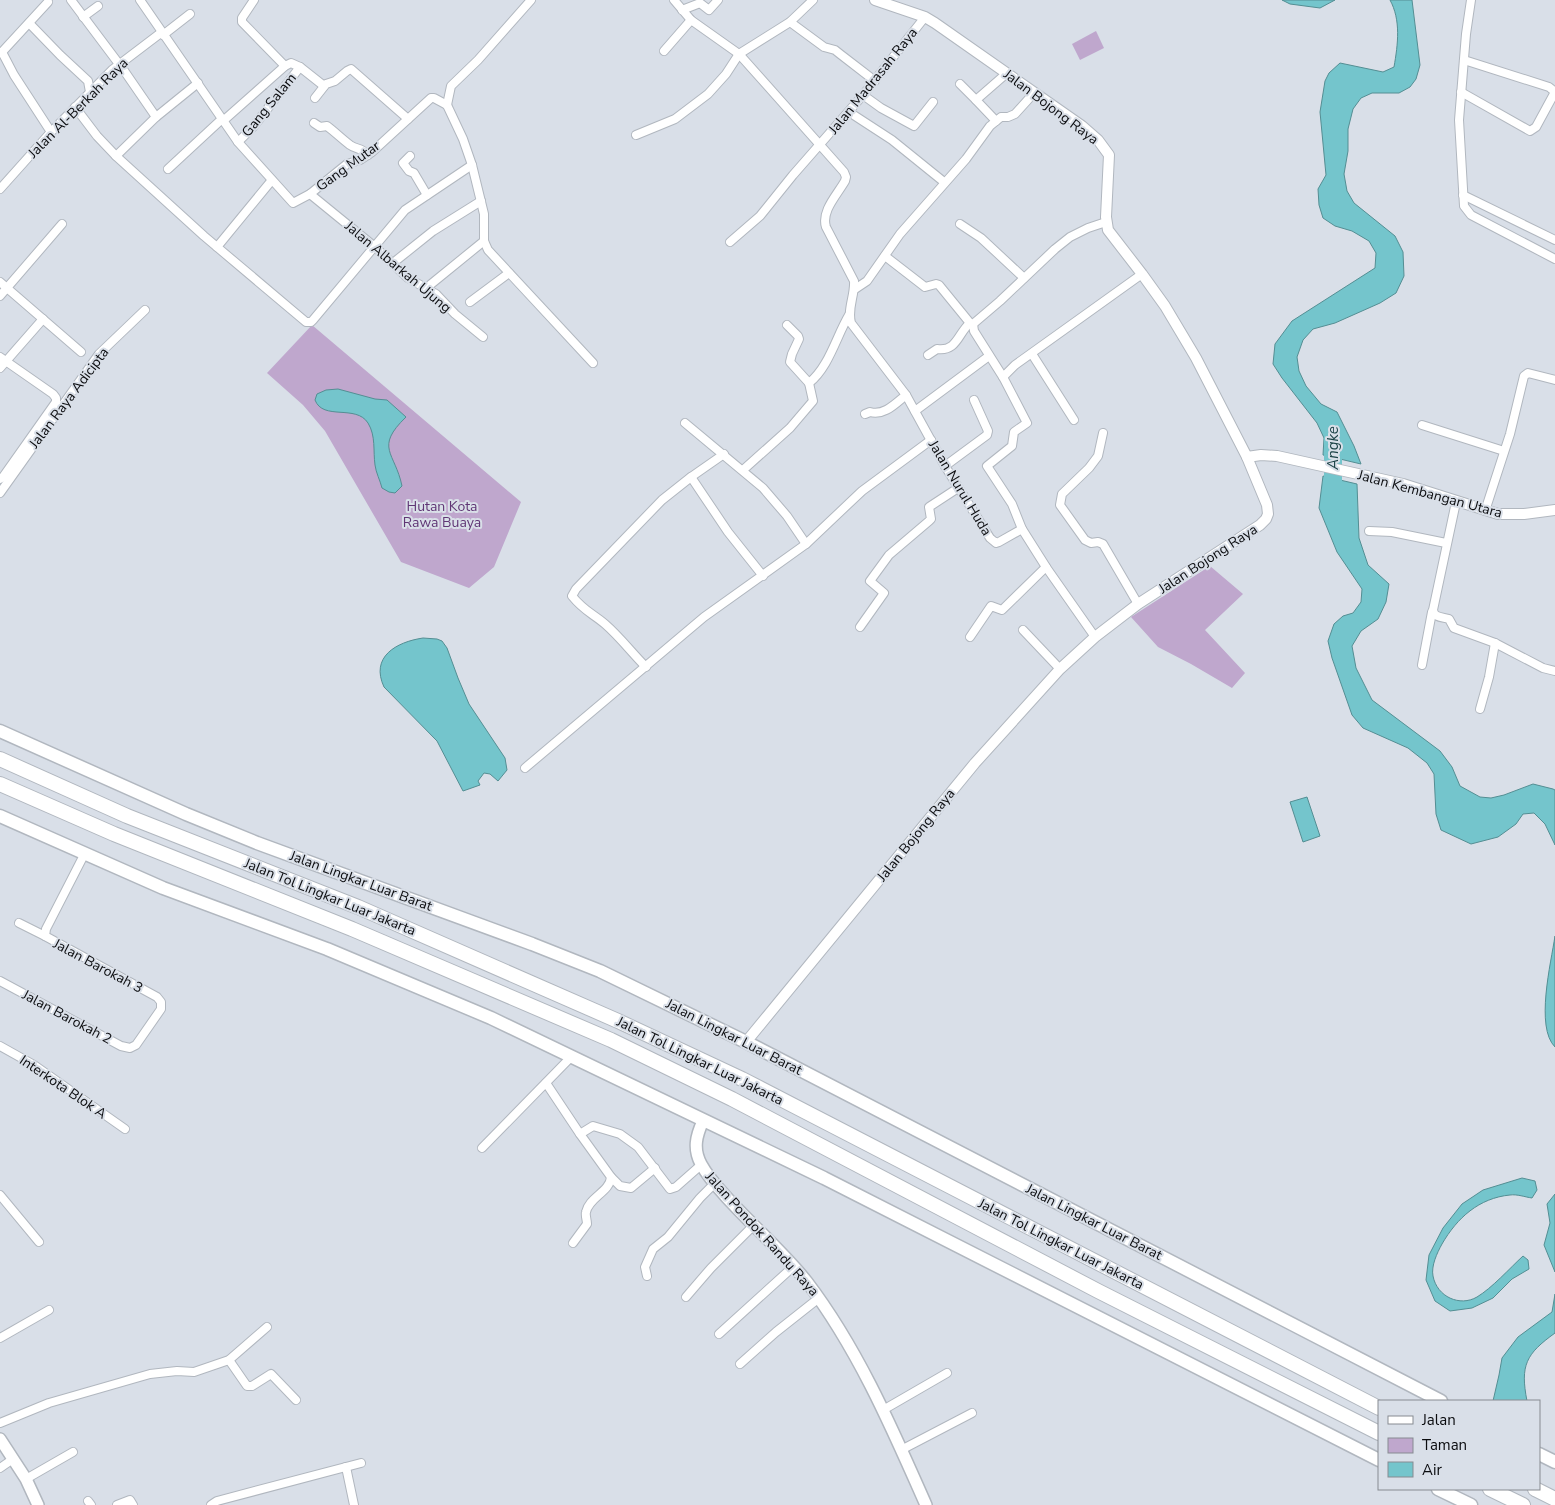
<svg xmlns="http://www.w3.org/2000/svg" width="1555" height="1505" font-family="'Nunito Sans',sans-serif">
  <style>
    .green { fill: #bfa7cd }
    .water { fill: #74c5cc; stroke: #548e93 }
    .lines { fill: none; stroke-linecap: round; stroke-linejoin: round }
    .river { stroke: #74c5cc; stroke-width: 18 }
    .minor-casing { stroke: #b1b7bf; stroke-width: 10 }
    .tertiary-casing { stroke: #b1b7bf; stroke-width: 12 }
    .secondary-casing { stroke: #b1b7bf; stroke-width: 14 }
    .primary-casing { stroke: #b1b7bf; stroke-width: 15 }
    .motorway-casing { stroke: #b1b7bf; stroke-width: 16 }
    .minor { stroke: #fff; stroke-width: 8 }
    .tertiary { stroke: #fff; stroke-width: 10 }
    .secondary { stroke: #fff; stroke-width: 11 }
    .primary { stroke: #fff; stroke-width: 12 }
    .motorway { stroke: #fff; stroke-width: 14 }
    .labels { text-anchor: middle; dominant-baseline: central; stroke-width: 4; stroke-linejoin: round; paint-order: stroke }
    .street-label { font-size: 14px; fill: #0b0c0f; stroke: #d9dfe8 }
    .park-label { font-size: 14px; fill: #603675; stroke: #d9dfe8 }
    .water-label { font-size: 15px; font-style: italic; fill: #1d4347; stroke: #d9dfe8 }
  </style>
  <rect width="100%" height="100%" fill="#d9dfe8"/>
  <g class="green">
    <polygon points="1096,31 1104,48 1080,60 1072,44"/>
    <polygon points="312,325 521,502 494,567 469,588 401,562 325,431 303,405 267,373"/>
    <polygon points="1210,566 1243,594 1205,630 1245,673 1232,688 1191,664 1158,647 1131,617"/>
  </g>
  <g class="water">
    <polygon points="1282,0 1335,0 1320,8 1290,4"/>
    <path d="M 1390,0 L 1412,0 L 1420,65 L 1416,79 L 1410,87 L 1399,93 L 1372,93 L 1361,98 L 1353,109 L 1348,129 L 1348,151 L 1344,174 L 1347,191 L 1354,203 L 1395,236 L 1403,252 L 1404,276 L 1396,293 L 1380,303 L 1335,323 L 1313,329 L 1303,340 L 1297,357 L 1299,371 L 1306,386 L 1321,404 L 1337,412 L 1354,446 L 1361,464 L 1323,455 L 1324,438 L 1317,423 L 1282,378 L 1273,364 L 1275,344 L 1292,321 L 1375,268 L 1376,253 L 1369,241 L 1352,231 L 1335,226 L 1323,218 L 1319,205 L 1318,189 L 1326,175 L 1320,112 L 1325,81 L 1329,73 L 1340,63 L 1383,72 L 1394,67 C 1398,44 1401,20 1390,0 Z"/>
    <path d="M 338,389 L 375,399 L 387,400 L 406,417 C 374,448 395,452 402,486 L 395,493 L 389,492 L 382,488 C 380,480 376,473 375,465 C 373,451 376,436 368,423 C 356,404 323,421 315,400 L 317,394 L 326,390 Z"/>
    <polygon points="1323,476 1357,484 1359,538 1368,565 1389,584 1386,602 1378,619 1361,631 1352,646 1356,668 1372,700 1440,751 1452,767 1460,786 1480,797 1491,798 1504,795 1533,784 1553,789 1555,790 1555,845 1545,824 1534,813 1523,814 1516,824 1498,837 1471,844 1441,830 1436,814 1434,774 1427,763 1408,748 1363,728 1352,715 1332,658 1328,641 1334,624 1343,616 1353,613 1361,602 1362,589 1337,552 1319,508"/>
    <path d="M 423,638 L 437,639 L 442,641 L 447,648 L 458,678 L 469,704 L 505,758 L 507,770 L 498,781 L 490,774 L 484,773 L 478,781 L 480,785 L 463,791 L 437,741 L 384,687 C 370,657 396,642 423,638 Z"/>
    <polygon points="1307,797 1320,836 1303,842 1290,802"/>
    <path d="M 1555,936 L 1555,1047 C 1535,1027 1551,963 1555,936 Z"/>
    <path d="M 1522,1178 L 1535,1181 L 1537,1190 L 1532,1198 C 1525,1197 1517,1194 1510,1195 C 1479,1198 1457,1218 1442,1244 C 1437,1253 1431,1266 1433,1276 C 1437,1297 1460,1307 1477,1297 C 1492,1288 1510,1268 1523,1256 L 1528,1260 L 1529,1269 L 1512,1279 L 1493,1298 L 1472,1308 L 1450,1311 L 1435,1301 L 1426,1280 L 1429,1255 L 1443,1228 L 1462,1204 L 1483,1190 Z"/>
    <polygon points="1555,1194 1555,1272 1544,1245 1550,1223 1547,1204"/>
    <path d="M 1555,1294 L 1555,1333 C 1526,1354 1520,1365 1527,1401 L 1493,1401 L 1499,1375 L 1502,1358 L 1518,1337 L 1552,1312 Z"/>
  </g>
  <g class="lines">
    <polyline class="river" points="1333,502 1333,433"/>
    <defs>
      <g id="minor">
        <polyline points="71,0 125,72 156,117"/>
        <polyline points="140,0 238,142 293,203 310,194 347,164 360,160 372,152 431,98 434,98 447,105 463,139 472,165 484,214 484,241 488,250 593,363"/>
        <polyline points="254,0 242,18 242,22 285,66"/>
        <path d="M 674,0 L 691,20 L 739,54 L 844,172 L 846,177 L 845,181 C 837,195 821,211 826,227 L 854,281 C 855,296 847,308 851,323 L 906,395 L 945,466 L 990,538 L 996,543 L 999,542 L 1022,529"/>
        <polyline points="1471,0 1466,34 1459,120 1464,206 1471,215 1555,259"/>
        <polyline points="682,10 700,3 709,10 718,0"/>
        <polyline points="83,17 98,6"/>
        <polyline points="790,22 824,47 835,50 840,54 875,81"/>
        <polyline points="29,23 60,55 88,81 90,92"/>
        <polyline points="163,35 190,14"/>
        <polyline points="664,51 691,20"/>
        <polyline points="2,52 14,75 51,132"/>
        <polyline points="0,53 2,52 48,2"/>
        <polyline points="960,84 976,100"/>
        <polyline points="1461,92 1530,131 1536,127 1555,92 1549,87 1464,60"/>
        <polyline points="863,95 881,108 914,126 933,102"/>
        <polyline points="315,98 326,84 335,81 347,71 351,69 408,119"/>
        <polyline points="447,105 451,86 478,60 531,0"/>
        <polyline points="75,107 97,136 116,156 204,236 306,322 311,322 313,320 405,210 472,165"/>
        <polyline points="849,112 892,140 944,182"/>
        <polyline points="223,121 285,66 291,63 300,67 324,86"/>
        <polyline points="996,121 976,100 1007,73"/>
        <path d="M 314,123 L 320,127 L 327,126 C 335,132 342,139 350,145 C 357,150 361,147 368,155"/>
        <polyline points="636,135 675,119 708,94 726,74 739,54 790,22 813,0"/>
        <polyline points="238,142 254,126 300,67"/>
        <polyline points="116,156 156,117 198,83"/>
        <polyline points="410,156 403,163 409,171 414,173 427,195"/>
        <polyline points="168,169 222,119"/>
        <polyline points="0,189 51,132 112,70 162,32"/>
        <polyline points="310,194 375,247 408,278 436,294 455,314 483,337"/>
        <polyline points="1463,195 1555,240"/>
        <polyline points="960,224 981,238 1024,278"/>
        <polyline points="730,242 760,216 793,175 863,95 925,17"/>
        <polyline points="217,247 272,180"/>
        <polyline points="885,256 925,287 936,284 939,285 970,323 973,324 974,331 1003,377"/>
        <polyline points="393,263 433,231 481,201"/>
        <polyline points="0,282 81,352"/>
        <polyline points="425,289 484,241"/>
        <polyline points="855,289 867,281 900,234 966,159 990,126 1001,117 1008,117 1015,114 1034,93"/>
        <polyline points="0,296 62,224"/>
        <polyline points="470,302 509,273"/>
        <polyline points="973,324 1000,301 1055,249 1070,237 1088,228 1106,222"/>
        <path d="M 787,325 L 798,336 L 799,339 L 792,354 L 790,362 L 809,383 C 829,367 836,337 849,315"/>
        <polyline points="1032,354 1074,420"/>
        <path d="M 928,355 L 937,349 C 957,352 958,333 970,323"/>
        <polyline points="0,357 53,394 56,398 56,402 3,477 0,479"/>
        <polyline points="0,368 43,319"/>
        <polyline points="915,411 989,356"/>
        <path d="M 865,414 L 870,412 C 884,416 895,404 906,395"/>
        <polyline points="685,423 763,488 787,516 806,544"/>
        <polyline points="1422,425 1504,451"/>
        <polyline points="1103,433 1098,456 1089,468 1062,494 1060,505 1085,540 1091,543 1098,542 1103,544 1138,604"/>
        <polyline points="945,466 987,435 988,431 974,400"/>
        <polyline points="743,470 790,428 813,401 809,383"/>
        <polyline points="691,477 728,532 763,576"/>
        <polyline points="0,493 99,354 145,310"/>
        <path d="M 1456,502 L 1433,610 C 1434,618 1443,617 1449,619 L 1454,628 L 1495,643 L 1543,668 L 1555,671"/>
        <polyline points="1485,511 1510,434 1524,376 1528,373 1555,380"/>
        <polyline points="1369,531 1392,532 1446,543"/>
        <polyline points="860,627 884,593 870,581 889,555 929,521 931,519 929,507 958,488"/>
        <polyline points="1023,630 1060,669"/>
        <polyline points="970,637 991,606 1002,610 1046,567"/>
        <polyline points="1095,637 1046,567 1022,529 1012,504 987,466 1012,446 1014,432 1027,423 1003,377 1015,365 1142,274"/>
        <polyline points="1422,665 1432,612"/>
        <path d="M 646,667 C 632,653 620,637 605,624 C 592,613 584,611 572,596 L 576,589 L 662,500 L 691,477 L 724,454"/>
        <polyline points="1480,709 1489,677 1495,643"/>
        <polyline points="525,768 704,617 806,544 862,491 931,440"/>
        <polyline points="19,923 45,936"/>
        <polyline points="0,981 121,1046 130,1048 136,1045 161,1009 161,1002 157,997 45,936 46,929 85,853"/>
        <polyline points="0,1046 34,1065 125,1129"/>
        <path d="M 546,1083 L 580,1134 L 611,1177 C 610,1192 589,1197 586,1212 C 585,1215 587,1220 587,1224 L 573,1243"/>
        <polyline points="580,1134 593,1126 620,1134 638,1147 670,1189 676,1187 701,1165"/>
        <polyline points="482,1148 572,1056"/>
        <polyline points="611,1177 620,1186 631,1188 655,1168"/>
        <polyline points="0,1195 39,1242"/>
        <polyline points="647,1276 645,1267 653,1249 668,1237 700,1198 714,1184"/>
        <polyline points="686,1297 711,1268 753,1226"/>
        <polyline points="719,1334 794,1266"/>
        <polyline points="0,1338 49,1310"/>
        <polyline points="229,1360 247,1386 252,1386 271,1374 296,1400"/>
        <polyline points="740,1364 776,1332 819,1298"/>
        <polyline points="883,1410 947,1373"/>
        <polyline points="0,1423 49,1403 150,1374 177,1371 194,1372 229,1360 267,1327"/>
        <polyline points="901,1450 972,1413"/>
        <polyline points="346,1467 354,1505"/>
        <polyline points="0,1468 13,1459"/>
        <polyline points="26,1479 73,1452"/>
        <polyline points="88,1501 91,1505"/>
        <polyline points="117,1505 130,1500 133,1505"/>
        <polyline points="211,1505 217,1501 361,1463"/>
      </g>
      <g id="tertiary">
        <polyline points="1247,457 1261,455 1277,456 1403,484 1498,514 1524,514 1555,510"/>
        <polyline points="746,1042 975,763 1060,669 1095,637 1138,604 1260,525 1266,519 1268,514 1267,505 1247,457 1196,358 1165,306 1142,274 1108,230 1106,217 1109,155 1098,140 1082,126 935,23 925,17 875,0"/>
      </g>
      <g id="secondary">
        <path d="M 703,1121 C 696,1136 693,1149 701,1164 C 709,1179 720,1190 731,1202 C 756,1229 784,1253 807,1282 C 858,1349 892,1428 926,1505"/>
        <polyline points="0,1439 26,1479 38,1505"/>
      </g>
      <g id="primary">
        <polyline points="0,731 186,814 257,843 532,944 600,971 746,1042 1441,1401"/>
        <polyline points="0,816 163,888 327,949 491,1018 824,1178 1379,1460"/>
        <polyline points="1539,1454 1555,1462"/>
        <polyline points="1438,1489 1471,1505"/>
      </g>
      <g id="motorway">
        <polyline points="0,759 127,816 358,907 618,1021 742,1079 1379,1408"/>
        <polyline points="0,784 114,834 352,929 611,1040 732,1099 1098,1291 1379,1433"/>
        <polyline points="1490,1489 1523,1505"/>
        <polyline points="1535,1489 1555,1499"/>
      </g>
    </defs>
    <use href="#minor" class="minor-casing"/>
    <use href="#tertiary" class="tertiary-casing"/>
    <use href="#secondary" class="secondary-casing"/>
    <use href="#primary" class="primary-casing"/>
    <use href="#motorway" class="motorway-casing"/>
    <use href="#minor" class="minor"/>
    <use href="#tertiary" class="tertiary"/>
    <use href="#secondary" class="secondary"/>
    <use href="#primary" class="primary"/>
    <use href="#motorway" class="motorway"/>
  </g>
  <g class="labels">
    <g class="street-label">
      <text transform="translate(873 81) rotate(-51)">Jalan Madrasah Raya</text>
      <text transform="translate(269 105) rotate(-51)">Gang Salam</text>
      <text transform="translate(1051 107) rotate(37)">Jalan Bojong Raya</text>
      <text transform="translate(78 108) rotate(-45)">Jalan Al-Berkah Raya</text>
      <text transform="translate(348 166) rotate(-36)">Gang Mutar</text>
      <text transform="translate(398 267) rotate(40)">Jalan Albarkah Ujung</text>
      <text transform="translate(69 398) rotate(-53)">Jalan Raya Adicipta</text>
      <text transform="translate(960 488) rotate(59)">Jalan Nurul Huda</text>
      <text transform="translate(1430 494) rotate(15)">Jalan Kembangan Utara</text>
      <text transform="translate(1208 559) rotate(-33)">Jalan Bojong Raya</text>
      <text transform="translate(916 835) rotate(-51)">Jalan Bojong Raya</text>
      <text transform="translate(361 881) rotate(20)">Jalan Lingkar Luar Barat</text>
      <text transform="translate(330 897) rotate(22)">Jalan Tol Lingkar Luar Jakarta</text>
      <text transform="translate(98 966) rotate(28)">Jalan Barokah 3</text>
      <text transform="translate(67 1017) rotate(28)">Jalan Barokah 2</text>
      <text transform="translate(734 1037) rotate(27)">Jalan Lingkar Luar Barat</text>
      <text transform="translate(700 1061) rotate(26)">Jalan Tol Lingkar Luar Jakarta</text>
      <text transform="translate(63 1087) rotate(34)">Interkota Blok A</text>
      <text transform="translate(1094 1222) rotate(27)">Jalan Lingkar Luar Barat</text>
      <text transform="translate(762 1234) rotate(48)">Jalan Pondok Randu Raya</text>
      <text transform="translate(1061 1244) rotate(27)">Jalan Tol Lingkar Luar Jakarta</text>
    </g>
    <g class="park-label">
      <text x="442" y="506">Hutan Kota<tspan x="442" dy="16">Rawa Buaya</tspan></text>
    </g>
    <g class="water-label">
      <text transform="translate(1333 448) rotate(-90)">Angke</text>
    </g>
  </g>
  <rect x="1378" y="1400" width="162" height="90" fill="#d9dfe8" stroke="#878b91"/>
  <rect x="1388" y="1416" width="25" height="8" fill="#ffffff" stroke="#878b91"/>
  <text x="1422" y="1425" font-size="15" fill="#0b0c0f">Jalan</text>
  <rect x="1388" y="1438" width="25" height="15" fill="#bfa7cd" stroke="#878b91"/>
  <text x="1422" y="1450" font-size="15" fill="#0b0c0f">Taman</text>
  <rect x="1388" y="1462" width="25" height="15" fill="#74c5cc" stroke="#878b91"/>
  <text x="1422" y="1475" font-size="15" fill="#0b0c0f">Air</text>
</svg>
